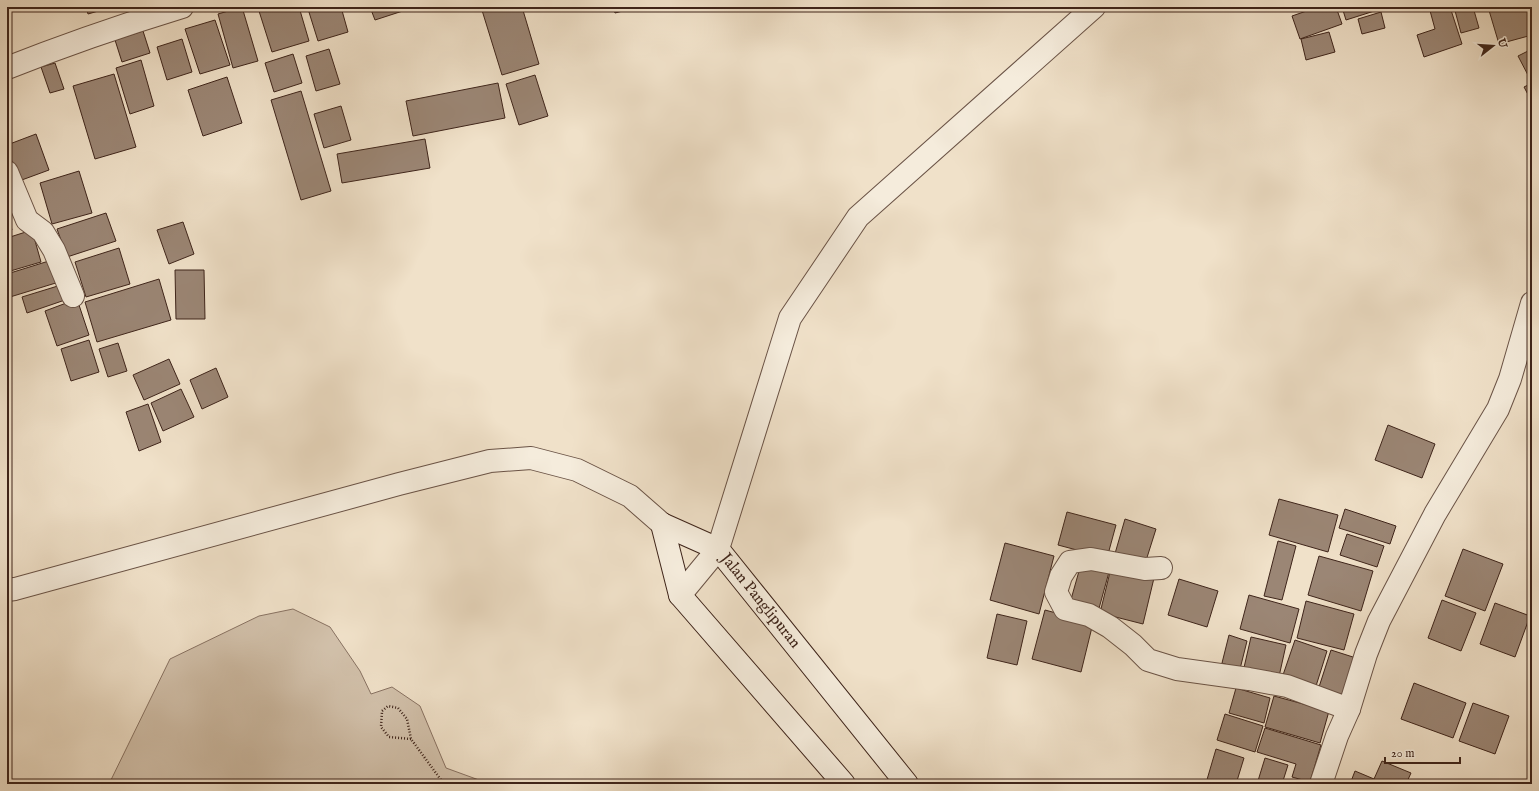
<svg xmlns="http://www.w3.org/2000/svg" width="1539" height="791" font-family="'IM FELL English',serif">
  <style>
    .green { fill: #d2c1ab; stroke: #887262 }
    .building { fill: #9b8675; stroke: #3e241a }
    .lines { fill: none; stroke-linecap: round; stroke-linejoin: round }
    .minor-casing { stroke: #6a5346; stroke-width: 24 }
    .secondary-casing { stroke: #3e241a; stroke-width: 24 }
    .path { stroke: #3e241a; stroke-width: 2.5; stroke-dasharray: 1 2; stroke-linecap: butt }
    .minor { stroke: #f5ecdc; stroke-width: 22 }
    .secondary { stroke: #f5ecdc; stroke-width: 22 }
    .labels { text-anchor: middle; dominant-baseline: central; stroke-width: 3; stroke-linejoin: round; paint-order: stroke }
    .street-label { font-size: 16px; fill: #3e241a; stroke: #f5ecdc }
  </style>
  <rect width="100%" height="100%" fill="#f0e1c9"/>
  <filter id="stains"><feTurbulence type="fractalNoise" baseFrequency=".005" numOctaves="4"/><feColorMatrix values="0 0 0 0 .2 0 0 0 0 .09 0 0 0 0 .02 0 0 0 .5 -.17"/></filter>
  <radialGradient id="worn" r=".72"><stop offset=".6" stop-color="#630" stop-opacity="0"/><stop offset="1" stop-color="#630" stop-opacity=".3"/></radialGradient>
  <polygon class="green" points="293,609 330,627 360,671 371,694 392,687 420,706 446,768 479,780 497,784 109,784 170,659 259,616"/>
  <g class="building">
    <polygon points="86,7 112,7 88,14"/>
    <polygon points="242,7 258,61 233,68 218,14"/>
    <polygon points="271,7 299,7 309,41 272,52 259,11"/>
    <polygon points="317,7 341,7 348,32 318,41 308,9"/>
    <polygon points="370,7 415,7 375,20"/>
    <polygon points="481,7 522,7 539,64 502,75"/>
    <polygon points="613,7 638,7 615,13"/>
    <polygon points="1318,7 1336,7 1342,24 1300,39 1292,16"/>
    <polygon points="1342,7 1387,7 1346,20"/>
    <polygon points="1429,7 1450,7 1462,44 1424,57 1417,35 1435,29"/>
    <polygon points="1454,7 1473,7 1479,28 1461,33"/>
    <polygon points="1488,7 1532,7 1532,35 1499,44"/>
    <polygon points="1381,12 1385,28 1362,34 1358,19"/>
    <polygon points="215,20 230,65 200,74 185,29"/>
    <polygon points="143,31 150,53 122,62 115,40"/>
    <polygon points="1329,32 1335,52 1306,60 1301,39"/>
    <polygon points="182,39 192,72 167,80 157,47"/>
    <polygon points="329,49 340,84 316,91 306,56"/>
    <polygon points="1532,49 1532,75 1529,77 1518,56"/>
    <polygon points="293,54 302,83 274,92 265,63"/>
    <polygon points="141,60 154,106 130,114 116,68"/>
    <polygon points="55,63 64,89 50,93 41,67"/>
    <polygon points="114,74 136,147 95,159 73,86"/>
    <polygon points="535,75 548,116 519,125 506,84"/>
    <polygon points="227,77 242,123 203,136 188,90"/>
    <polygon points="498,83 505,118 413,136 406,101"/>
    <polygon points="1532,83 1532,102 1524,87"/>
    <polygon points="301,91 331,191 301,200 271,100"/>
    <polygon points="341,106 351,140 324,148 314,114"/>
    <polygon points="36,134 49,170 19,181 7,148 7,145"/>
    <polygon points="425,139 430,168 342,183 337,154"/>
    <polygon points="79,171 92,213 52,224 40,183"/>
    <polygon points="7,212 12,230 7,231"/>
    <polygon points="106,213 116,241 67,257 57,229"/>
    <polygon points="183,222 194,254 169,264 157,230"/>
    <polygon points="32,230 41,262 7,272 7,238"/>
    <polygon points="119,248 130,284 86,297 75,262"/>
    <polygon points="52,260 59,282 10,297 7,288 7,274"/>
    <polygon points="175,270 204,270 205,319 176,319"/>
    <polygon points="159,279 171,320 97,342 85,302"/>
    <polygon points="61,285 65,300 27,313 22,297"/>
    <polygon points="77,299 89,335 57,346 45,311"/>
    <polygon points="89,340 99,372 71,381 61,349"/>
    <polygon points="118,343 127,371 108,377 99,349"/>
    <polygon points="169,359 180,384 144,400 133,375"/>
    <polygon points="216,368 228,397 202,409 190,380"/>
    <polygon points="181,389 194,417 163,431 151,403"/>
    <polygon points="148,404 161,442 139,451 126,412"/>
    <polygon points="1388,425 1435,444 1422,478 1375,460"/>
    <polygon points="1279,499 1338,515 1328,552 1269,535"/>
    <polygon points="1345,509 1396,526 1390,544 1339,528"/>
    <polygon points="1067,512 1116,525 1107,558 1058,545"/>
    <polygon points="1125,519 1156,529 1144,567 1114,557"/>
    <polygon points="1347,534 1384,546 1377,567 1340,555"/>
    <polygon points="1278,541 1296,546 1282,600 1264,596"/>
    <polygon points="1005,543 1054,556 1039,614 990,600"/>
    <polygon points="1463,549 1503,564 1485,611 1445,596"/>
    <polygon points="1319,556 1373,571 1361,611 1308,595"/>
    <polygon points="1081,564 1109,572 1098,612 1070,603"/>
    <polygon points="1111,568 1154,578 1143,624 1100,613"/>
    <polygon points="1179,579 1218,591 1207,627 1168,615"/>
    <polygon points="1249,595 1299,609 1290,643 1240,629"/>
    <polygon points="1442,600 1476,613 1461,651 1428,638"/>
    <polygon points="1306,601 1354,614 1344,650 1297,638"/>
    <polygon points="1495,603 1530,616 1515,657 1480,644"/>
    <polygon points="1045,610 1093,623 1081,672 1032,659"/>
    <polygon points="997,614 1027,621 1017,665 987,658"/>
    <polygon points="1229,635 1247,641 1240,669 1222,663"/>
    <polygon points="1251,637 1286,645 1278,681 1243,672"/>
    <polygon points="1295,640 1327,651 1316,686 1283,675"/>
    <polygon points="1331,650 1356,658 1344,696 1319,687"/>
    <polygon points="1414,683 1466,703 1453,738 1401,719"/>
    <polygon points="1236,688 1270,698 1264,723 1229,713"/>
    <polygon points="1274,696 1329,711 1320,743 1265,727"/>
    <polygon points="1473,703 1509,716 1495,754 1459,741"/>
    <polygon points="1225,714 1263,726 1255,752 1217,740"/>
    <polygon points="1265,728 1321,745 1310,782 1292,777 1296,764 1257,752"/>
    <polygon points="1216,749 1244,758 1236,784 1206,783"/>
    <polygon points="1265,758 1288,765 1282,784 1257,784"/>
    <polygon points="1382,761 1411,773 1406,784 1350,784 1355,771 1374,779"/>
  </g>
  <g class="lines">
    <defs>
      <g id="minor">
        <path d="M 7,68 C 65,45 123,25 182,7"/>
        <polyline points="7,172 27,220 43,232 54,250 73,296"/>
        <polyline points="1161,568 1145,569 1091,559 1070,562 1061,576 1056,592 1065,609 1089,615 1110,627 1133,645 1148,660 1177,669 1249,679 1287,686 1349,709"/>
        <polyline points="7,590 15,589 399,484 490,461 531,458 577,470 630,496 662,524"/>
        <polyline points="680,595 718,549 790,318 858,217 1094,7"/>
        <polyline points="1321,784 1337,736 1349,709 1366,654 1379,621 1435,514 1498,409 1510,379 1532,303"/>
      </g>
      <g id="secondary">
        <polyline points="662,524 718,549 907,784"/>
        <polyline points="662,524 680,595 844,784"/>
      </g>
    </defs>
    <use href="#minor" class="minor-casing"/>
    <use href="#secondary" class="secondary-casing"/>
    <polyline class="path" points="411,739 389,737 381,727 382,711 388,706 398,708 407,719 411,739 444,784"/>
    <use href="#minor" class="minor"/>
    <use href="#secondary" class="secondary"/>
  </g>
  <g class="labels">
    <g class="street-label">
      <text transform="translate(760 601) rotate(51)">Jalan Panglipuran</text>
    </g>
  </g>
  <rect width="1539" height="791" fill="none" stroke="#f0e1c9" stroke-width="24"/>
  <rect x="8" y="8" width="1523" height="775" fill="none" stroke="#3e241a" stroke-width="2"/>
  <rect x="12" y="12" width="1515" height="767" fill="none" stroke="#3e241a"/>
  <g transform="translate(1493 46) rotate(73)" stroke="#f5ecdc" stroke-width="3" paint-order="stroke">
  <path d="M0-3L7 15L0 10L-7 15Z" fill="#3e241a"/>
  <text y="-6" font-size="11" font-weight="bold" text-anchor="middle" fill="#3e241a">U</text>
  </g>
  <path d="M1385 757v6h75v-6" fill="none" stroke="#3e241a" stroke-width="2"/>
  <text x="1391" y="757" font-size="12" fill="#3e241a" stroke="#f5ecdc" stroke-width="3" paint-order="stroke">20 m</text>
  <rect width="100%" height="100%" filter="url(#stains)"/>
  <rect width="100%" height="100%" fill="url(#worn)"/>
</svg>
